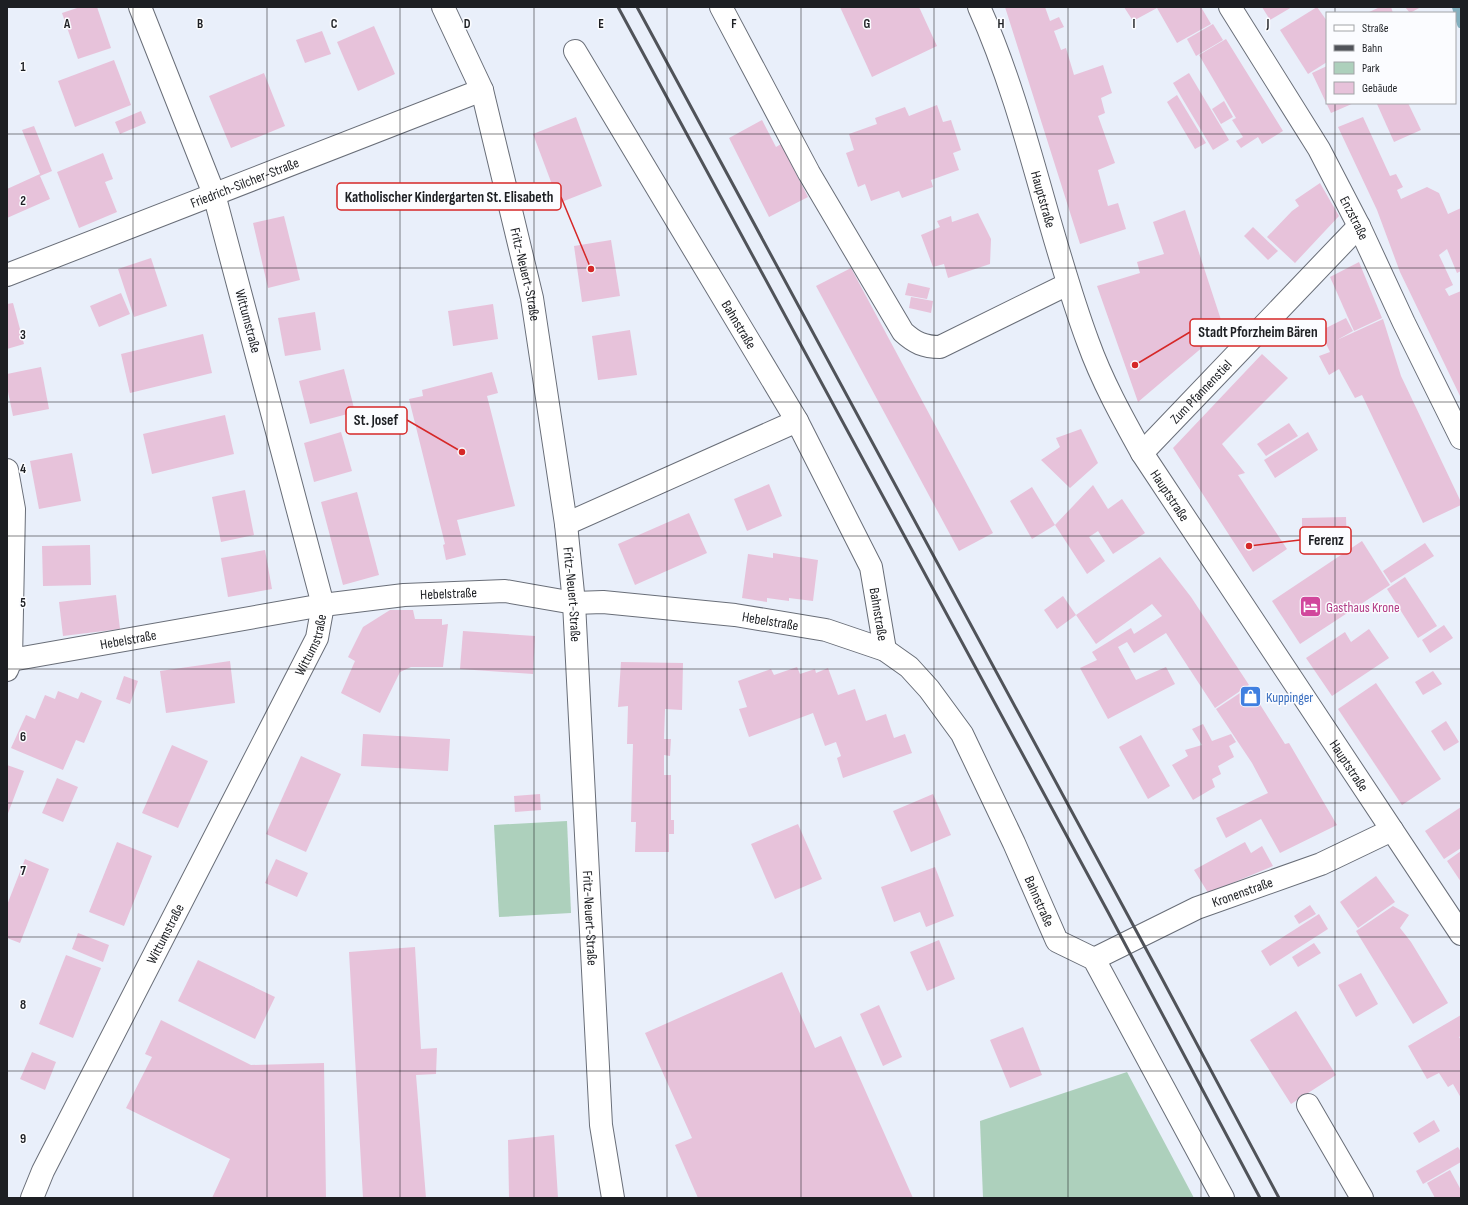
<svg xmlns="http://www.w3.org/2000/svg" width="1468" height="1205" font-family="'Sofia Sans Condensed',sans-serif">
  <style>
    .green { fill: #add0bc }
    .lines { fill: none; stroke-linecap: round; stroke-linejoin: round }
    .stream { stroke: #84b0bf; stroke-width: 8 }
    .building { fill: #e7c2da }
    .minor-casing { stroke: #696e78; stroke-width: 24 }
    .minor { stroke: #fff; stroke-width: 22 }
    .rail { stroke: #505359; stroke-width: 3 }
    .grid { fill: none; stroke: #1d1f23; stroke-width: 1; stroke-opacity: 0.55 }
    .labels { text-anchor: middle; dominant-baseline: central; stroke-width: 3; stroke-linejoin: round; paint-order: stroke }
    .street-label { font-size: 14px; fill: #1d1f23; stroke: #fbfcff }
    .hotel-label { font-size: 14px; fill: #b23c85; stroke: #fbfcff; text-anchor: start }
    .shop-label { font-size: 14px; fill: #366cbe; stroke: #fbfcff; text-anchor: start }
    .grid-label { font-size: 13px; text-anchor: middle; font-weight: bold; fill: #1d1f23; stroke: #fbfcff; stroke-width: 3; stroke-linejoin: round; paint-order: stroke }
    .leader { fill: none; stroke: #d62828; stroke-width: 1.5 }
    .callout-dot { fill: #d62828; stroke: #fbfcff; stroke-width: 1.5 }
    .callout { fill: #fbfcff; stroke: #d62828; stroke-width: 1.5 }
    .callout-label { font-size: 15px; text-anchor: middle; font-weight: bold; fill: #1d1f23 }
  </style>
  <rect width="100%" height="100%" fill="#e9effa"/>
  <g class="green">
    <polygon points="567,821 571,913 499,917 494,825"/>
    <polygon points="1127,1072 1194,1198 983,1198 980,1121"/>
  </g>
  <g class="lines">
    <polyline class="stream" points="1456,7 1461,24"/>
  </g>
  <g class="building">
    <polygon points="80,7 97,7 111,48 78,59 62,13"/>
    <polygon points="840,7 919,7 937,46 872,77"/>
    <polygon points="1005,7 1045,7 1050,21 1059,17 1064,27 1054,31 1061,50 1066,48 1074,75 1103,65 1112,93 1101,98 1105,113 1098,116 1115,163 1098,170 1108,206 1118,203 1126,229 1080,244"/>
    <polygon points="1124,7 1201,7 1211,24 1177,43 1157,8 1133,21"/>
    <polygon points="1262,7 1292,7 1270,20"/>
    <polygon points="1317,7 1327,21 1327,62 1308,74 1280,30"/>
    <polygon points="1380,7 1391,7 1393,13 1367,13"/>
    <polygon points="1405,7 1421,7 1410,13"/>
    <polygon points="1213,24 1223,40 1196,56 1187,39"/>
    <polygon points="374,26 395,74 358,91 337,42"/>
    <polygon points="322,31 331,54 305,63 296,40"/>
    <polygon points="1226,39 1283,131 1262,144 1258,137 1241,148 1236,141 1243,137 1232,120 1236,118 1199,55"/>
    <polygon points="114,60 131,105 75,127 58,81"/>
    <polygon points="1327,66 1327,103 1354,103 1331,113 1312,73"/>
    <polygon points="264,73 285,126 231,148 209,96"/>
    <polygon points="1189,73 1229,140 1213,150 1173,83"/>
    <polygon points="1177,95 1206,143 1195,149 1167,102"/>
    <polygon points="1224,101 1233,117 1221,124 1212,109"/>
    <polygon points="1380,103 1408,103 1421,130 1394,142 1377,104"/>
    <polygon points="937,105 943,122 951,120 961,150 953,153 959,170 931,180 933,187 902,198 899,191 871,201 865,184 858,187 846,153 854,150 849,134 877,124 875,118 905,107 909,116"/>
    <polygon points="141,111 146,123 120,134 115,122"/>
    <polygon points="576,117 602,186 559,203 533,134"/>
    <polygon points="1363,117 1390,176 1396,174 1403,187 1397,190 1401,199 1427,187 1439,193 1448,214 1461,208 1461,271 1457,273 1447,249 1439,255 1453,285 1445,289 1449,296 1461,291 1461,398 1400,272 1377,210 1338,127"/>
    <polygon points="762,120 776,147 781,144 808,197 769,217 729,138"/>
    <polygon points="34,126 52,171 40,176 50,199 7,218 7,189 40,174 22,130"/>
    <polygon points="103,153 113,179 105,182 117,212 79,228 57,172"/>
    <polygon points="1320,183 1339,216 1295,263 1267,237 1292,211 1299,206 1295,200"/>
    <polygon points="1185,210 1224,329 1138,402 1097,286 1140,273 1137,262 1164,254 1153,222"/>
    <polygon points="978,213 991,239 990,264 948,278 944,264 933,267 921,235 940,227 937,221 951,216 952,222"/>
    <polygon points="284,216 300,280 268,288 253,223"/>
    <polygon points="1253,227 1278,251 1268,260 1244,236"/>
    <polygon points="611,240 620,296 582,302 574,246"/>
    <polygon points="151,258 167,306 134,317 118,269"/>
    <polygon points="1359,262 1382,318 1354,331 1330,277"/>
    <polygon points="851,268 993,533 959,551 816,286"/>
    <polygon points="908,283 930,288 927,299 905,295"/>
    <polygon points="121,293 130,314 99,327 90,306"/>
    <polygon points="911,297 933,301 931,313 909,308"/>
    <polygon points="13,303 24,344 7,349 7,304"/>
    <polygon points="493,304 498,339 453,346 448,311"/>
    <polygon points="315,312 321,350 285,356 278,318"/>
    <polygon points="1346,318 1353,331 1337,340 1383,319 1401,376 1461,502 1461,505 1423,523 1362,395 1355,398 1339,369 1329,375 1319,356 1330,352 1320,331"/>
    <polygon points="630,330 637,375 598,380 592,336"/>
    <polygon points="203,334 212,373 130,393 121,354"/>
    <polygon points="1262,354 1288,378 1222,444 1245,473 1238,475 1287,549 1253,572 1173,448"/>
    <polygon points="41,367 49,409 13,416 7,387 7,374"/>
    <polygon points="344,369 355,412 310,424 299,381"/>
    <polygon points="492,372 498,393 487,396 515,506 457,520 466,555 446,560 443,545 445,544 409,399 423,396 422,390"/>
    <polygon points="225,415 234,454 152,474 143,434"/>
    <polygon points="1289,423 1298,436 1266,456 1257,444"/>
    <polygon points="1081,429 1098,463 1070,488 1041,460 1060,447 1056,438"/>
    <polygon points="341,432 352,471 314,482 304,443"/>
    <polygon points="1308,432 1318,450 1275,478 1264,460"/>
    <polygon points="72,453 81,501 39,509 30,461"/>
    <polygon points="769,484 782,516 747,531 734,499"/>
    <polygon points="1093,485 1108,509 1122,499 1145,533 1113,554 1098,531 1089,537 1105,561 1087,574 1055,525"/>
    <polygon points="1032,487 1055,525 1032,539 1010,501"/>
    <polygon points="245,490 254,535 221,542 212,497"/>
    <polygon points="357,492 379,575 343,585 321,502"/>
    <polygon points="689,513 707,553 635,585 618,544"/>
    <polygon points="1346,517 1347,542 1302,543 1302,518"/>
    <polygon points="1362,541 1390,585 1300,644 1272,601"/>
    <polygon points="1425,543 1434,556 1391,583 1383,571"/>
    <polygon points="90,545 91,585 43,586 42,546"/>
    <polygon points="265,550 272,589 228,597 221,558"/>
    <polygon points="773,553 818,560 813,601 789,598 789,601 767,598 767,602 742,598 748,554 773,558"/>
    <polygon points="1160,557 1191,597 1249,685 1215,708 1166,633 1134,653 1127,642 1118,647 1136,680 1166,667 1175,684 1108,719 1080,668 1097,660 1092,652 1131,628 1134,634 1162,616 1152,604 1096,644 1076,615"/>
    <polygon points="1405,577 1437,626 1418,638 1387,589"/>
    <polygon points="116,595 120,629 63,636 59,602"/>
    <polygon points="1063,596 1076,615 1057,629 1044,610"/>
    <polygon points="390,610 413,610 415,619 442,619 442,625 448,624 443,667 411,667 400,672 380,713 341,693 355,661 348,657 363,627"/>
    <polygon points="1444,625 1453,638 1430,653 1422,640"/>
    <polygon points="1369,629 1389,658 1332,696 1306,658 1345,632 1351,642"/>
    <polygon points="463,631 535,636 533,674 460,669"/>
    <polygon points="230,661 235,703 166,713 160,671"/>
    <polygon points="621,662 683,663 682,710 665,709 664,739 671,739 670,756 664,755 664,775 671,775 671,820 674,820 674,834 669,834 669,852 635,852 636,822 631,822 633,744 627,744 628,706 618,707"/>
    <polygon points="797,667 800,674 815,669 816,673 828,668 838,695 855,689 866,721 886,714 894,738 905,734 912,753 843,778 837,758 841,756 836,742 825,746 813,713 749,737 739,709 747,707 738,681 771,669 774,675"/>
    <polygon points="1433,671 1442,684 1423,695 1415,682"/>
    <polygon points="124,676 138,681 130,704 116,699"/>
    <polygon points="1376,683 1441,779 1402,805 1338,709"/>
    <polygon points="1249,687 1285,744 1289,743 1337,825 1280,853 1261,819 1226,838 1216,818 1268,793 1252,763 1216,709"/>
    <polygon points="58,691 78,699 81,692 102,701 84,743 76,740 63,770 11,748 26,715 35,719 45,695 55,699"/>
    <polygon points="1446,721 1459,742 1444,751 1431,731"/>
    <polygon points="1203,724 1212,741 1231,734 1236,742 1229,746 1234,757 1218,766 1221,774 1212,779 1215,787 1193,800 1172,765 1188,756 1185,750 1202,745 1192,729"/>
    <polygon points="363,734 450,739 448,771 361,766"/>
    <polygon points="1141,735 1170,786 1148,799 1119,747"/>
    <polygon points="172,745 208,761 178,828 142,813"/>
    <polygon points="301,756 341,774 306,852 266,834"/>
    <polygon points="7,765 24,771 7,816"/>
    <polygon points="57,778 78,787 63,822 42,813"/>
    <polygon points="540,794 541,810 515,812 514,796"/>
    <polygon points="933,794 951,835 911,852 893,811"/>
    <polygon points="1461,807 1461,848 1444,859 1425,831"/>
    <polygon points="798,824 822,879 775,899 751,844"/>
    <polygon points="117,842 152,856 124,926 89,912"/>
    <polygon points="1245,842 1251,853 1262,846 1273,866 1230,884 1210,896 1194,870"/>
    <polygon points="1461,851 1461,882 1447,861"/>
    <polygon points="25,859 49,869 20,943 7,938 7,905"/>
    <polygon points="276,859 308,873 297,897 265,883"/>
    <polygon points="935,867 954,916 926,927 920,912 894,922 881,887"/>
    <polygon points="1376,876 1395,902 1358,928 1340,902"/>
    <polygon points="1310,905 1316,914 1299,924 1294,916"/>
    <polygon points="1393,906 1409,915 1400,928 1411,942 1448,1003 1413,1024 1356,931"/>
    <polygon points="1319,914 1328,929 1270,966 1261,951"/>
    <polygon points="78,933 109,945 103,962 72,949"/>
    <polygon points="939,940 955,979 927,991 910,952"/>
    <polygon points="1314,943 1321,953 1298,967 1292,957"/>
    <polygon points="415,947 421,1049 437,1048 436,1074 416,1075 426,1198 363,1198 349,952"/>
    <polygon points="66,955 101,968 73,1038 39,1024"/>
    <polygon points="198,960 275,997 255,1039 178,1001"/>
    <polygon points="782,972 815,1048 841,1036 913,1198 698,1198 675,1145 692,1138 645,1033"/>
    <polygon points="1361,973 1378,1004 1356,1017 1338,985"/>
    <polygon points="879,1005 902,1057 883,1066 860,1014"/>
    <polygon points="1296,1011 1336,1075 1291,1104 1250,1040"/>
    <polygon points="1461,1015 1461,1036 1459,1037 1461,1040 1461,1098 1453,1084 1448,1087 1439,1073 1427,1079 1408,1046"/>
    <polygon points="161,1020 251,1065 324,1063 326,1198 212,1198 230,1159 126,1108 152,1057 145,1054"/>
    <polygon points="1023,1027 1042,1075 1010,1088 990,1040"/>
    <polygon points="32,1052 56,1062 45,1090 20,1079"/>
    <polygon points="1434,1120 1440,1131 1419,1143 1413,1133"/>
    <polygon points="554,1135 558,1198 509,1198 508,1140"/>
    <polygon points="1458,1147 1461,1152 1461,1162 1423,1184 1416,1171"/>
    <polygon points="1450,1170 1461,1190 1461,1198 1435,1198 1427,1183"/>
  </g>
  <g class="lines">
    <defs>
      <g id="minor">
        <path id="s1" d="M 443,7 L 482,90 L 532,298 L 566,524 L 574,603 L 601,1125 L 613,1198"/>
        <path d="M 721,7 L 809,173 L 903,332 C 915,343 924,347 940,347 L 1068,284"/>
        <path id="s2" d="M 979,7 C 1027,114 1047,232 1088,342 C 1102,381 1122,417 1142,453 L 1461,934"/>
        <path id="s3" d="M 1230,7 L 1319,149 L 1359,226 L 1404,323 L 1461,438"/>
        <path id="s4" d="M 575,51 L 797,421 L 871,567 L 885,650"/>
        <path id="s5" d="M 7,275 L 482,90"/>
        <path id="s6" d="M 1142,453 L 1359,226"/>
        <polyline points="7,470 14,509 11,660 7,670"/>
        <polyline points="566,524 797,421"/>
        <path id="s7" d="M 11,660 L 323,605 L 404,595 L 505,591 L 574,603 L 603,602 L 735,615 L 826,630 L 885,650 L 909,667 L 929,689 L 962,734 L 1014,843 L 1057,941 L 1094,959 L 1223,1198"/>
        <path id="s8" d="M 1094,959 L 1197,908 L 1321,864 L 1392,830"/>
        <polyline points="1308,1105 1362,1198"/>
        <path id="s9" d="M 32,1198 L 43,1171 L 317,638 L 323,605 L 214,194 L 140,7"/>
      </g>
    </defs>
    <use href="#minor" class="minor-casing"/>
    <use href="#minor" class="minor"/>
    <g class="rail">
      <polyline points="618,7 1108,912 1260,1198"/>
      <polyline points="637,7 1159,973 1279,1198"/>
    </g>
  </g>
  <path class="grid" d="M 133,7 L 133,1198M 267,7 L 267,1198M 400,7 L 400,1198M 534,7 L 534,1198M 667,7 L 667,1198M 801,7 L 801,1198M 934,7 L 934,1198M 1068,7 L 1068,1198M 1201,7 L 1201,1198M 1335,7 L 1335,13M 1335,103 L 1335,1198M 7,134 L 1461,134M 7,268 L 1461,268M 7,402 L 1461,402M 7,536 L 1461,536M 7,669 L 1461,669M 7,803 L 1461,803M 7,937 L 1461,937M 7,1071 L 1461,1071"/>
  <defs>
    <symbol id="hotel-square" viewBox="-11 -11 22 22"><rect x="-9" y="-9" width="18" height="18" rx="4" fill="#d1479c" stroke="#fbfcff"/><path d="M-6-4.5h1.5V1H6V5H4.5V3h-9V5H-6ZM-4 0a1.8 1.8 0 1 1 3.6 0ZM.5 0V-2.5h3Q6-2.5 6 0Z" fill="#fff"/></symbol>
    <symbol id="shop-square" viewBox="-11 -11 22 22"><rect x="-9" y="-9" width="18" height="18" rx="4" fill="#3f7fe0" stroke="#fbfcff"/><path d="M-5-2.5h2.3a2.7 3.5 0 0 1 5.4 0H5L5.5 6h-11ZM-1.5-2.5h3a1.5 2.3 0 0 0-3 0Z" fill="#fff"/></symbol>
  </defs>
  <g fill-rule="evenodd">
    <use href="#hotel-square" x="1298" y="594" width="25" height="25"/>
    <use href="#shop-square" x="1238" y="684" width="25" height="25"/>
  </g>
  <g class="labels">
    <g class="street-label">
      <text stroke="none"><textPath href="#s5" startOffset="255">Friedrich-Silcher-Straße</textPath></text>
      <text stroke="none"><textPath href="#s2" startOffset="203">Hauptstraße</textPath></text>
      <text stroke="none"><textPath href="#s3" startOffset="245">Enzstraße</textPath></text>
      <text stroke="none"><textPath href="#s1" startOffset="281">Fritz-Neuert-Straße</textPath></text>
      <text transform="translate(248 321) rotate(75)">Wittumstraße</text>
      <text stroke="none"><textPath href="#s4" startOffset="319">Bahnstraße</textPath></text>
      <text stroke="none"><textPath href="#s6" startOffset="85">Zum Pfannenstiel</textPath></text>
      <text stroke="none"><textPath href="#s2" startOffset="527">Hauptstraße</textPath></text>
      <text stroke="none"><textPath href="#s7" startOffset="443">Hebelstraße</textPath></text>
      <text stroke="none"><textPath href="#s1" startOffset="605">Fritz-Neuert-Straße</textPath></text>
      <text stroke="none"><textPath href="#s4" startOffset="643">Bahnstraße</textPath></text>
      <text stroke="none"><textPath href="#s7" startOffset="767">Hebelstraße</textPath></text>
      <text stroke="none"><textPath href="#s7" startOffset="119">Hebelstraße</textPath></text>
      <text stroke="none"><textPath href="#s9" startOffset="620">Wittumstraße</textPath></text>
      <text stroke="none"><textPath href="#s2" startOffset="851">Hauptstraße</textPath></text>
      <text stroke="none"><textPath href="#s8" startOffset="163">Kronenstraße</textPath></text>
      <text stroke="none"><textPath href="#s7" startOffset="1185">Bahnstraße</textPath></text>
      <text stroke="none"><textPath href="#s1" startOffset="929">Fritz-Neuert-Straße</textPath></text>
      <text stroke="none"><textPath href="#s9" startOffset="296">Wittumstraße</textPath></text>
    </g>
    <g class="hotel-label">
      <text x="1326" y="607">Gasthaus Krone</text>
    </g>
    <g class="shop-label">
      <text x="1266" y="697">Kuppinger</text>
    </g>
  </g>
  <g class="grid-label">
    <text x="67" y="28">A</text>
    <text x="200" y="28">B</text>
    <text x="334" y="28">C</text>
    <text x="467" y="28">D</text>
    <text x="601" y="28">E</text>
    <text x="734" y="28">F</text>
    <text x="867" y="28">G</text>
    <text x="1001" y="28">H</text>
    <text x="1134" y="28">I</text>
    <text x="1268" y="28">J</text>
    <text x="23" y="71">1</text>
    <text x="23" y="205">2</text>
    <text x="23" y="339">3</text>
    <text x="23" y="473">4</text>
    <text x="23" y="607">5</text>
    <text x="23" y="741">6</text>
    <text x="23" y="875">7</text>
    <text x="23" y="1009">8</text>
    <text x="23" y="1143">9</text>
  </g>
  <path class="leader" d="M591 269L561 197M1135 365L1190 332M462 452L407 420M1249 546L1300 540"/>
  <g class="callout-dot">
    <circle cx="591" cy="269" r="4"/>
    <circle cx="1135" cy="365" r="4"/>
    <circle cx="462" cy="452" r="4"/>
    <circle cx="1249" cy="546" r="4"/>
  </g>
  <g class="callout">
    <rect x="337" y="183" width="224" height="27" rx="4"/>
    <rect x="1190" y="319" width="136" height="27" rx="4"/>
    <rect x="346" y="407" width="61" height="27" rx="4"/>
    <rect x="1300" y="527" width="51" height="27" rx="4"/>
  </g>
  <g class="callout-label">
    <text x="449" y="202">Katholischer Kindergarten St. Elisabeth</text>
    <text x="1258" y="337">Stadt Pforzheim Bären</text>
    <text x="376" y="425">St. Josef</text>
    <text x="1326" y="545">Ferenz</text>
  </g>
  <rect width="1468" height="1205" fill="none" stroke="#1d1f23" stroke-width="16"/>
  <rect x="1326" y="12" width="130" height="92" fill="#fbfcff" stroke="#a2a4a7"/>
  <rect x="1334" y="25" width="20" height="6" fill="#ffffff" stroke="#a2a4a7"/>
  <text x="1362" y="32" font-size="12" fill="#1d1f23">Straße</text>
  <rect x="1334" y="45" width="20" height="6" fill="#505359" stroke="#a2a4a7"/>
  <text x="1362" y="52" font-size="12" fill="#1d1f23">Bahn</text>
  <rect x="1334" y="62" width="20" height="12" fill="#add0bc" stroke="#a2a4a7"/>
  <text x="1362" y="72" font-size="12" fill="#1d1f23">Park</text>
  <rect x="1334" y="82" width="20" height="12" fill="#e7c2da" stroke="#a2a4a7"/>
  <text x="1362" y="92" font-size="12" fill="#1d1f23">Gebäude</text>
</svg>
